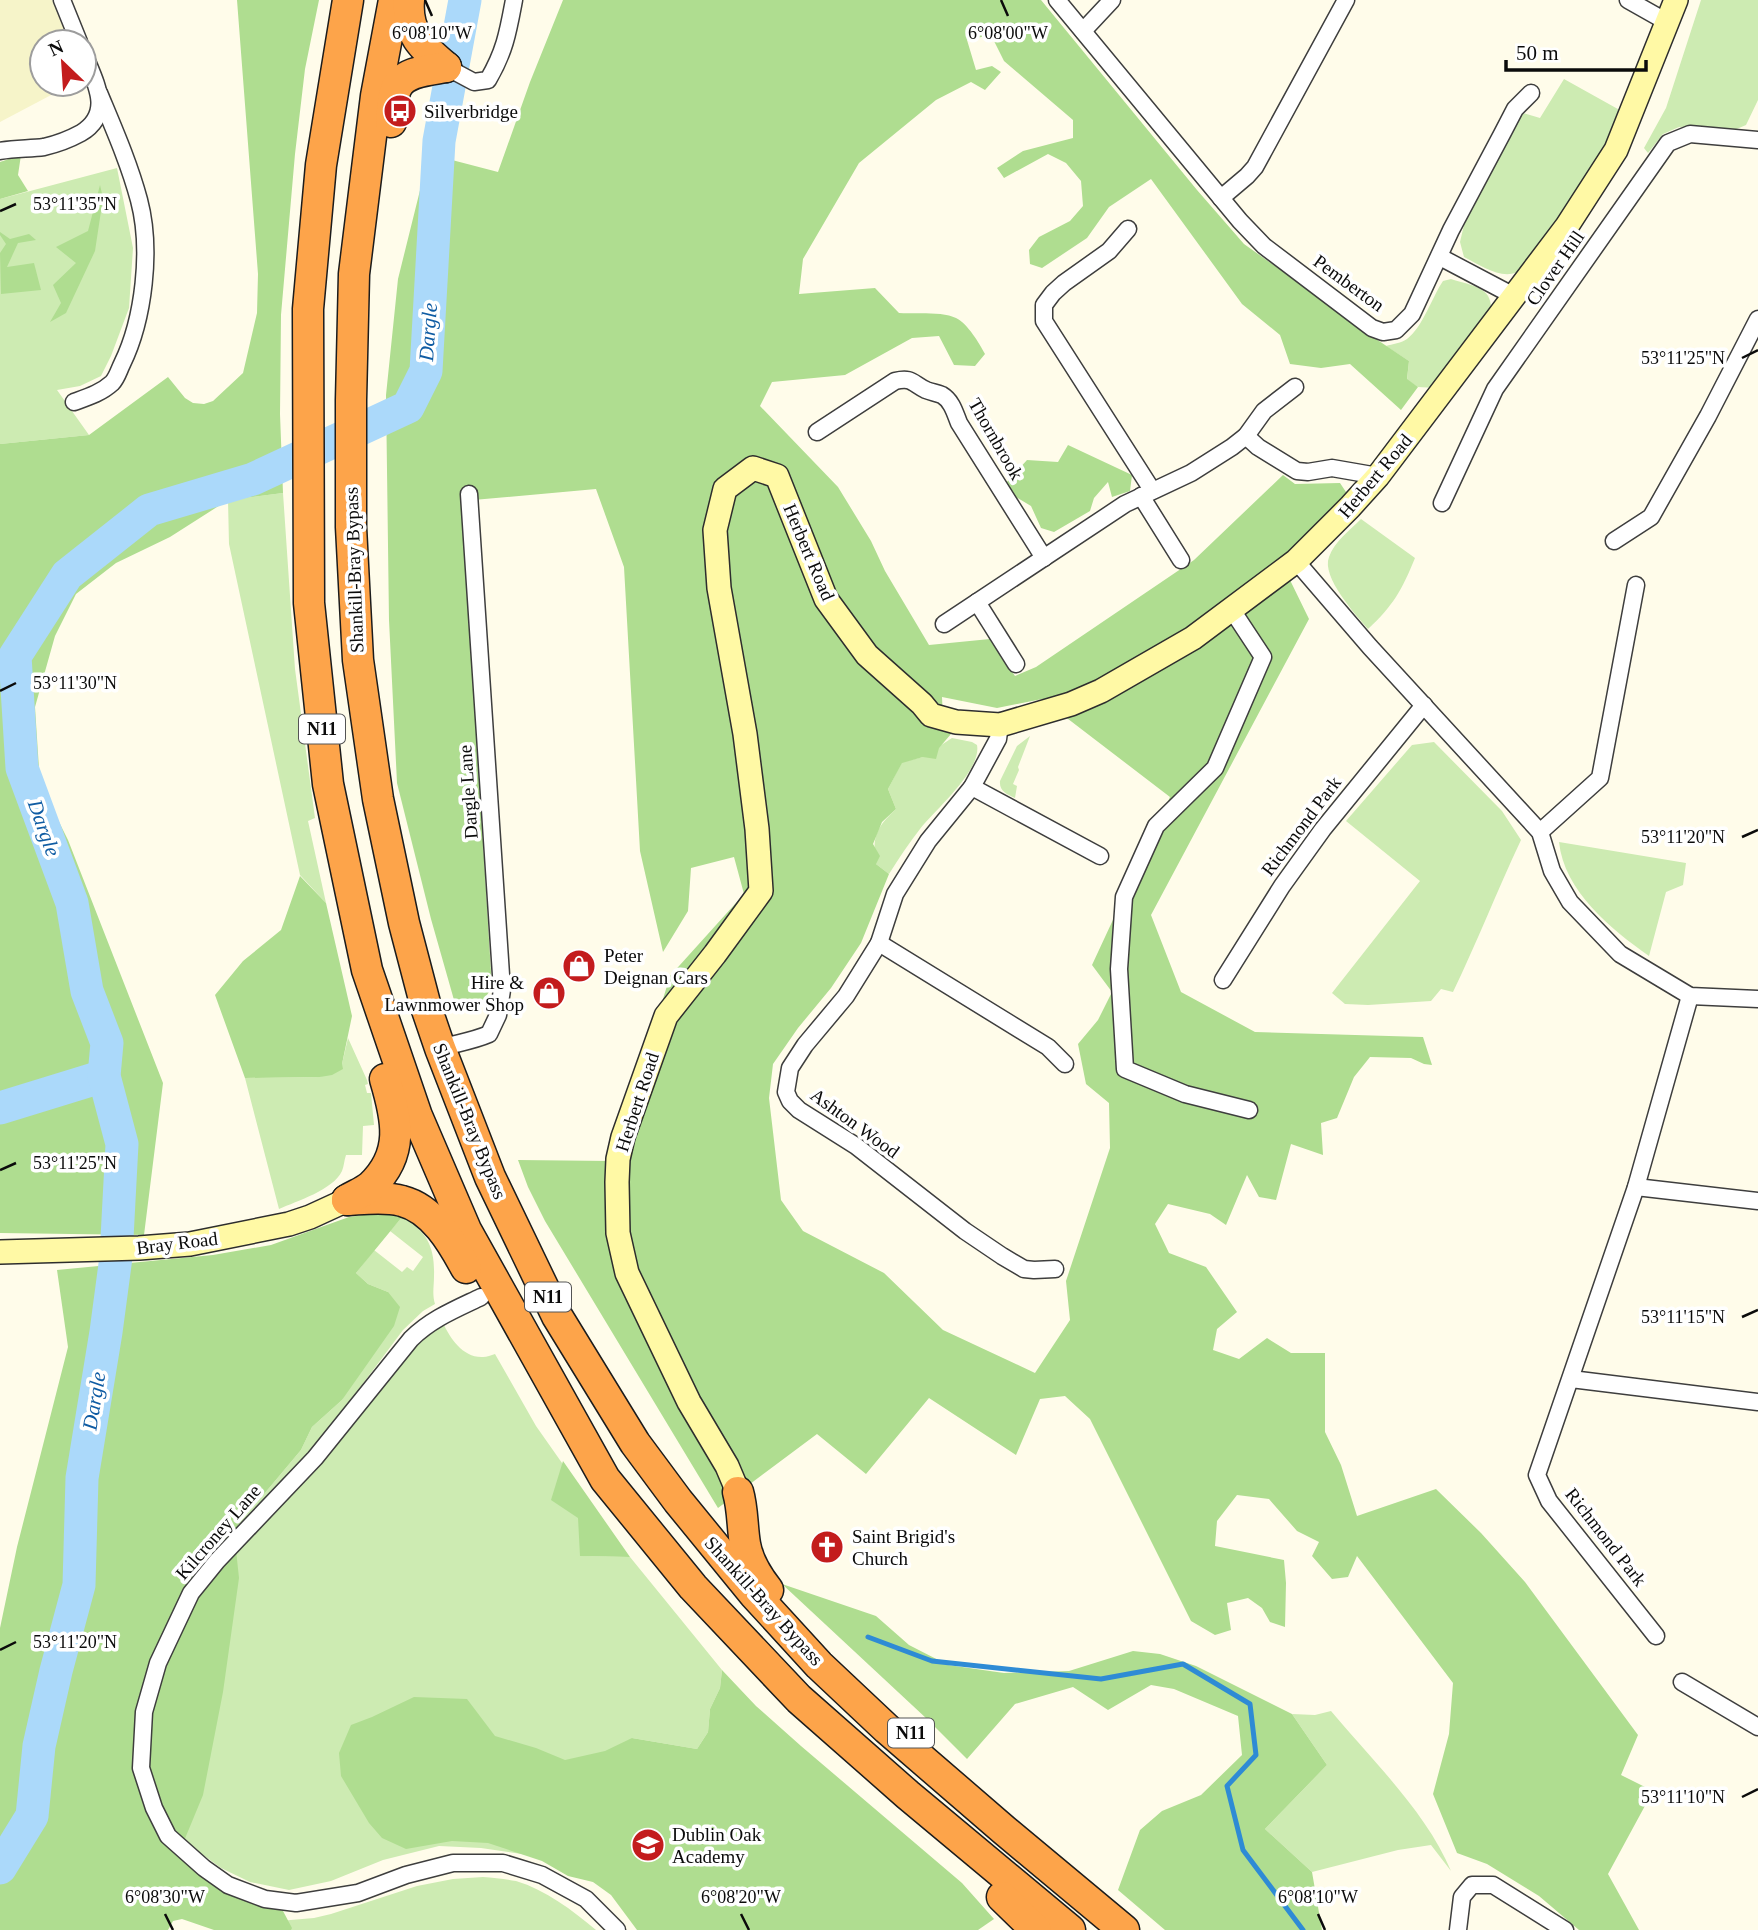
<svg xmlns="http://www.w3.org/2000/svg" width="1758" height="1930" font-family="'Times New Roman',serif">
  <style>
    .farmland { fill: #f6f4c9 }
    .green { fill: #cdebb2 }
    .forest { fill: #afdd90; fill-rule: evenodd }
    .lines { fill: none; stroke-linecap: round; stroke-linejoin: round }
    .stream { stroke: #2e8bd5; stroke-width: 5 }
    .river { stroke: #abd9fa; stroke-width: 33 }
    .street-casing { stroke: #3e3e3e; stroke-width: 19 }
    .secondary-casing { stroke: #2d2d2d; stroke-width: 26 }
    .highway-casing { stroke: #1c1c1c; stroke-width: 33 }
    .street { stroke: #fff; stroke-width: 16 }
    .secondary { stroke: #fff9a5; stroke-width: 23 }
    .highway { stroke: #fda44a; stroke-width: 30 }
    .ticks { fill: none; stroke: #0b0b0b; stroke-width: 2.5 }
    .labels { text-anchor: middle; dominant-baseline: central; stroke-width: 7; stroke-linejoin: round; paint-order: stroke }
    .shield { fill: #fff; stroke: #545454; stroke-width: 2 }
    .shield-label { font-size: 18px; font-weight: bold; fill: #0b0b0b }
    .poi-label { font-size: 19px; fill: #0b0b0b; stroke: #fff; text-anchor: start }
    .street-label { font-size: 19px; fill: #0b0b0b; stroke: #fff }
    .water-label { font-size: 21px; font-style: italic; fill: #0f5ca3; stroke: #fff }
    .ticks-label { font-size: 18px; text-anchor: middle; fill: #0b0b0b; stroke: #fff; stroke-width: 7; stroke-linejoin: round; paint-order: stroke }
  </style>
  <rect width="100%" height="100%" fill="#fffcea"/>
  <polygon class="farmland" points="0,0 52,0 69,42 42,42 42,84 72,84 0,122"/>
  <g class="green">
    <polygon points="1701,0 1758,0 1758,100 1746,125 1732,131 1703,126 1679,127 1663,134 1648,153 1644,148 1666,108"/>
    <path d="M 1564,79 L 1625,113 L 1616,133 L 1525,268 C 1505,283 1484,267 1464,257 L 1460,242 L 1464,225 L 1523,113 L 1540,118 Z"/>
    <polygon points="117,168 133,248 129,308 111,356 101,376 80,386 57,390 89,435 0,444 0,199"/>
    <path d="M 1451,279 C 1462,283 1485,286 1489,298 C 1491,302 1491,307 1491,311 L 1436,388 L 1418,387 L 1407,380 L 1409,361 L 1386,346 C 1392,344 1402,343 1407,339 C 1423,327 1432,297 1443,281 Z"/>
    <polygon points="283,493 295,669 315,818 308,821 326,903 300,875 229,544 228,500"/>
    <path d="M 1361,519 L 1415,558 C 1402,590 1393,606 1368,629 C 1356,615 1321,577 1329,557 C 1334,542 1350,530 1361,519 Z"/>
    <path d="M 1030,736 L 1018,767 L 1019,770 L 1013,784 L 1017,786 L 1015,798 C 1007,794 999,791 1000,781 L 1017,746 Z"/>
    <path d="M 952,738 L 972,742 L 977,745 C 982,770 935,810 920,829 C 909,843 899,858 889,874 L 876,864 C 872,836 876,828 896,809 L 888,789 L 902,762 L 923,757 Z"/>
    <path d="M 1434,742 L 1502,811 L 1521,840 C 1497,891 1477,942 1453,992 L 1441,989 L 1431,1001 L 1368,1005 L 1345,1004 L 1332,993 L 1420,881 L 1346,821 L 1412,745 Z"/>
    <path d="M 1559,842 L 1686,863 L 1683,885 L 1666,892 L 1649,956 C 1611,929 1564,891 1559,842 Z"/>
    <path d="M 348,1038 L 367,1080 L 368,1084 L 365,1085 L 367,1093 L 371,1093 L 374,1125 L 363,1126 L 362,1155 L 346,1155 C 344,1161 344,1166 342,1171 C 333,1190 297,1201 279,1209 L 245,1078 L 320,1077 L 342,1064 Z"/>
    <path d="M 402,1217 C 427,1231 435,1247 434,1276 C 434,1287 432,1294 435,1304 L 423,1311 L 403,1330 L 323,1437 L 237,1534 L 238,1525 L 301,1450 L 312,1427 L 342,1400 L 388,1292 L 368,1284 L 356,1273 L 374,1250 L 402,1272 L 407,1267 L 413,1271 L 423,1257 L 390,1231 Z"/>
    <path d="M 443,1323 C 450,1338 463,1358 483,1357 C 487,1357 491,1355 495,1354 L 536,1426 L 581,1490 L 583,1556 L 630,1557 L 722,1670 L 720,1688 L 710,1709 L 708,1732 L 697,1749 L 632,1738 L 618,1894 L 542,1857 L 481,1848 L 439,1846 L 383,1860 L 331,1881 L 289,1890 L 250,1882 L 221,1868 L 184,1841 L 236,1550 L 417,1343 Z"/>
    <path d="M 1331,1711 C 1372,1760 1427,1813 1451,1871 L 1431,1845 L 1398,1850 L 1312,1872 L 1265,1829 L 1327,1765 L 1292,1714 L 1315,1715 Z"/>
    <path d="M 483,1877 C 494,1878 506,1879 516,1881 C 546,1890 572,1910 596,1930 L 279,1930 L 279,1921 L 314,1918 L 331,1914 L 417,1886 L 453,1879 Z"/>
  </g>
  <g class="forest">
    <polygon points="237,0 319,0 305,69 295,154 281,315 280,414 283,493 228,500 170,537 116,563 76,594 55,636 35,707 40,784 68,840 163,1083 144,1235 0,1233 0,444 89,435 168,377 185,398 193,403 204,404 213,401 243,373 257,313 258,274"/>
    <path d="M 563,0 L 1041,0 L 1197,190 L 1244,244 L 1324,301 L 1346,319 L 1409,361 L 1407,379 L 1418,387 L 1401,410 L 1350,364 L 1321,368 L 1290,364 L 1280,335 L 1242,304 L 1151,179 L 1109,207 L 1087,238 L 1042,268 L 1030,264 L 1029,250 L 1039,237 L 1070,221 L 1083,206 L 1081,181 L 1066,163 L 1048,154 L 1004,178 L 997,168 L 1023,151 L 1073,138 L 1073,120 L 1004,61 L 991,35 L 967,40 L 976,70 L 992,66 L 1001,72 L 985,90 L 971,82 L 936,100 L 859,163 L 803,259 L 799,294 L 875,288 L 899,313 C 914,314 943,311 956,318 C 968,324 979,343 985,354 L 975,366 L 954,365 L 939,336 L 912,338 L 845,375 L 772,382 L 760,406 L 838,487 L 871,541 L 885,571 L 929,645 L 990,639 L 1015,676 L 1036,667 L 1194,560 L 1283,475 L 1295,484 L 1340,483 L 1348,495 L 1289,578 L 1309,619 L 1151,915 L 1181,992 L 1255,1032 L 1423,1037 L 1432,1065 L 1424,1064 L 1411,1058 L 1370,1057 L 1354,1077 L 1337,1118 L 1321,1123 L 1323,1155 L 1291,1144 L 1276,1200 L 1259,1197 L 1247,1175 L 1226,1225 L 1210,1214 L 1168,1204 L 1155,1224 L 1169,1253 L 1206,1267 L 1237,1312 L 1217,1329 L 1213,1350 L 1239,1359 L 1267,1338 L 1291,1353 L 1325,1353 L 1325,1432 L 1341,1465 L 1357,1516 L 1436,1489 L 1481,1533 L 1525,1582 L 1638,1735 L 1621,1775 L 1653,1791 L 1608,1874 L 1639,1930 L 1579,1930 L 1539,1896 L 1487,1864 L 1457,1853 L 1433,1794 L 1449,1734 L 1453,1683 L 1357,1556 L 1348,1577 L 1332,1579 L 1312,1556 L 1319,1542 L 1297,1531 L 1269,1499 L 1237,1495 L 1217,1521 L 1215,1546 L 1284,1560 L 1286,1583 L 1285,1627 L 1270,1622 L 1262,1608 L 1248,1598 L 1227,1603 L 1231,1630 L 1215,1635 L 1191,1621 L 1090,1419 L 1065,1396 L 1040,1399 L 1016,1455 L 929,1398 L 866,1474 L 817,1434 L 718,1508 L 545,1221 L 528,1187 L 518,1160 L 610,1161 L 678,1012 L 663,999 L 670,976 L 744,894 L 734,857 L 691,868 L 688,911 L 663,952 L 640,851 L 624,567 L 596,489 L 462,501 L 492,988 L 475,1011 L 454,1000 L 431,919 L 397,783 L 389,620 L 386,395 L 398,279 L 429,154 L 498,172 L 530,82 ZM 942,697 L 997,708 L 1042,699 L 1170,797 L 1092,965 L 1112,992 L 1098,1020 L 1078,1044 L 1086,1084 L 1109,1103 L 1110,1148 L 1066,1281 L 1070,1320 L 1035,1373 L 943,1330 L 884,1273 L 803,1231 L 781,1200 L 769,1098 L 773,1064 L 798,1028 L 831,988 L 861,943 L 889,874 L 876,864 L 880,856 L 873,844 L 882,822 L 896,809 L 888,789 L 902,763 L 923,757 L 936,759 L 939,748 L 951,734 L 943,720 Z"/>
    <polygon points="21,155 18,175 28,191 0,199 0,162"/>
    <polygon points="100,185 103,198 95,251 66,313 50,322 61,303 53,285 76,263 56,247 88,231"/>
    <polygon points="0,232 10,239 29,234 36,240 18,243 7,267 34,263 41,290 1,294 0,253 6,244 0,235"/>
    <polygon points="1068,445 1132,475 1130,491 1112,497 1108,482 1094,498 1090,511 1054,532 1041,528 1031,506 1016,497 1006,483 1027,460 1058,462"/>
    <polygon points="300,876 326,903 352,1016 342,1064 343,1069 332,1075 320,1077 245,1078 215,995 243,961 281,930"/>
    <polygon points="377,1213 402,1217 356,1273 368,1284 388,1292 400,1307 394,1326 342,1400 312,1427 301,1450 238,1525 236,1550 239,1578 223,1692 203,1795 184,1841 225,1888 283,1911 292,1928 291,1930 214,1930 182,1919 173,1921 168,1930 0,1930 0,1628 17,1547 68,1347 57,1270 213,1255 271,1245 349,1217"/>
    <polygon points="563,1461 630,1557 580,1556 578,1518 551,1500"/>
    <polygon points="782,1584 876,1616 909,1645 948,1665 1004,1673 1069,1671 1133,1651 1160,1654 1196,1666 1292,1714 1327,1765 1265,1829 1312,1872 1322,1930 1165,1930 1118,1890 1140,1830 1162,1811 1201,1795 1242,1755 1238,1716 1174,1689 1151,1685 1108,1710 1073,1687 1015,1704 967,1759 927,1719"/>
    <polygon points="722,1670 756,1706 801,1746 962,1883 994,1919 978,1930 637,1930 611,1895 593,1882 568,1876 542,1861 488,1843 452,1841 406,1849 382,1838 369,1823 341,1776 339,1753 351,1725 372,1717 414,1697 467,1699 495,1736 536,1748 565,1760 605,1751 632,1738 697,1749 708,1732 710,1709 720,1688"/>
  </g>
  <g class="lines">
    <polyline class="stream" points="868,1637 932,1661 1101,1679 1183,1664 1250,1704 1256,1755 1227,1786 1243,1850 1303,1930"/>
    <g class="river">
      <polyline points="0,1108 104,1076"/>
      <polyline points="0,1868 32,1816 39,1746 56,1671 79,1585 82,1478 106,1332 116,1257 122,1144 104,1076 107,1043 87,991 72,903 22,768 15,656 67,575 149,510 253,479 408,407 426,371 439,141 465,0"/>
    </g>
    <defs>
      <g id="street">
        <polyline points="62,0 79,42"/>
        <polyline points="1057,0 1240,221 1264,246 1372,328 1383,332 1396,330 1412,314 1451,230 1502,134 1515,109 1531,93"/>
        <polyline points="1628,0 1667,22"/>
        <polyline points="1083,31 1112,0"/>
        <path d="M 446,67 L 474,82 L 488,80 C 505,51 508,32 514,0"/>
        <path d="M 0,151 C 15,148 30,149 44,147 C 57,144 70,139 81,133 C 114,113 95,82 84,54"/>
        <polyline points="1221,198 1247,176 1255,167 1346,0"/>
        <polyline points="1128,229 1109,251 1064,283 1053,293 1044,305 1044,321 1152,490"/>
        <polyline points="1440,257 1514,296"/>
        <path d="M 74,402 C 88,397 101,393 112,383 C 117,378 119,370 122,364 C 144,319 152,249 139,200 C 129,163 114,129 99,93"/>
        <path d="M 817,432 L 895,381 C 912,377 912,383 926,390 C 931,392 937,393 942,395 C 952,401 955,413 959,423 L 1044,558"/>
        <polyline points="1246,436 1258,447 1297,471 1308,472 1332,468 1378,476"/>
        <polyline points="1141,496 1181,560"/>
        <polyline points="1442,503 1495,389 1668,143 1690,134 1758,140"/>
        <polyline points="1614,541 1651,517 1708,416 1758,319"/>
        <polyline points="1296,561 1370,647 1540,832 1552,871 1570,902 1620,954 1690,996 1758,999"/>
        <polyline points="977,602 1016,664"/>
        <polyline points="1232,610 1263,657 1215,768 1156,826 1124,897 1119,969 1125,1069 1185,1094 1249,1110"/>
        <polyline points="944,624 1125,504 1191,473 1232,447 1246,436 1264,411 1295,387"/>
        <polyline points="1000,725 998,739 972,787 928,841 895,894 879,943 846,996 805,1045 790,1068 786,1092 790,1101 799,1110 856,1146 965,1231 1002,1256 1024,1269 1034,1270 1055,1269"/>
        <polyline points="972,787 1100,856"/>
        <polyline points="1540,832 1600,778 1636,585"/>
        <polyline points="879,943 1048,1047 1065,1064"/>
        <polyline points="1223,980 1282,886 1323,829 1424,705"/>
        <path d="M 440,1048 C 457,1043 473,1041 489,1034 L 498,1015 L 502,990 L 469,494"/>
        <polyline points="1636,1187 1758,1201"/>
        <path d="M 481,1297 C 456,1309 431,1319 411,1339 L 315,1458 L 217,1561 L 191,1593 L 158,1663 L 144,1712 L 141,1768 L 154,1808 L 168,1836 L 204,1868 L 228,1885 L 265,1899 L 296,1903 L 358,1893 L 406,1875 L 453,1863 L 503,1863 L 542,1875 L 586,1899 L 617,1930"/>
        <polyline points="1571,1379 1758,1402"/>
        <polyline points="1656,1636 1549,1501 1537,1475 1636,1187 1690,996"/>
        <polyline points="1682,1682 1758,1727"/>
        <polyline points="1458,1930 1462,1897 1472,1885 1493,1885 1565,1930"/>
      </g>
      <g id="secondary">
        <polyline points="0,1252 139,1248 190,1244 289,1224 310,1217 347,1200"/>
        <polyline points="738,1492 727,1466 689,1402 627,1273 618,1233 617,1182 618,1159 623,1137 666,1016 715,954 761,891 757,829 745,734 719,588 715,530 725,489 753,468 777,476 826,599 867,655 922,704 931,715 956,722 1000,725 1071,704 1101,691 1193,638 1296,561 1350,507 1378,476 1567,226 1616,150 1676,0"/>
      </g>
      <g id="highway">
        <polyline points="348,0 321,165 308,309 309,603 328,784 367,970 417,1116 466,1230 605,1479 693,1587 799,1699 908,1795 1070,1930"/>
        <polyline points="394,0 376,96 354,274 351,400 351,527 358,660 378,799 404,923 426,1007 440,1048 490,1177 557,1316 635,1443 678,1501 754,1594 819,1665 887,1729 1004,1830 1124,1930"/>
        <path d="M 409,0 C 406,33 423,48 446,67"/>
        <path d="M 391,122 C 392,112 392,98 396,89 C 403,71 430,70 446,67"/>
        <path d="M 347,1200 C 365,1199 385,1196 402,1201 C 433,1209 452,1242 466,1268"/>
        <path d="M 347,1200 C 355,1195 364,1192 371,1186 C 405,1154 397,1119 385,1079"/>
        <path d="M 738,1492 C 743,1509 742,1526 745,1544 C 748,1562 757,1576 768,1590"/>
        <polyline points="1002,1897 1036,1930"/>
      </g>
    </defs>
    <use href="#street" class="street-casing"/>
    <use href="#secondary" class="secondary-casing"/>
    <use href="#highway" class="highway-casing"/>
    <use href="#street" class="street"/>
    <use href="#secondary" class="secondary"/>
    <use href="#highway" class="highway"/>
  </g>
  <path class="ticks" d="M 425,0 L 432,16M 1001,0 L 1008,16M 0,211 L 16,204M 1742,358 L 1758,350M 0,691 L 16,683M 1742,837 L 1758,830M 0,1170 L 16,1163M 1742,1317 L 1758,1310M 0,1650 L 16,1642M 1742,1797 L 1758,1789M 165,1914 L 173,1930M 741,1914 L 749,1930M 1318,1914 L 1325,1930"/>
  <defs>
    <symbol id="bus-disc" viewBox="-11 -11 22 22"><circle r="9.5" fill="#c31c1d" stroke="#fff"/><path d="M-5-6H5V4H4V6H2V4H-2V6H-4V4H-5ZM-3.5-4V0h7V-4ZM-3.5 1.2v1.5H-2V1.2ZM2 1.2v1.5H3.5V1.2Z" fill="#fff"/></symbol>
    <symbol id="shop-disc" viewBox="-11 -11 22 22"><circle r="9.5" fill="#c31c1d" stroke="#fff"/><path d="M-5-2.5h2.3a2.7 3.5 0 0 1 5.4 0H5L5.5 6h-11ZM-1.5-2.5h3a1.5 2.3 0 0 0-3 0Z" fill="#fff"/></symbol>
    <symbol id="church-disc" viewBox="-11 -11 22 22"><circle r="9.5" fill="#c31c1d" stroke="#fff"/><path d="M-1.2-6h2.4v3.5h3.3v2.4h-3.3V6h-2.4V-.1h-3.3v-2.4h3.3Z" fill="#fff"/></symbol>
    <symbol id="school-disc" viewBox="-11 -11 22 22"><circle r="9.5" fill="#c31c1d" stroke="#fff"/><path d="M0-5L7-2L0 1L-7-2ZM-4 1L0 2.5L4 1V4Q0 6-4 4Z" fill="#fff"/></symbol>
  </defs>
  <g fill-rule="evenodd">
    <use href="#bus-disc" x="381" y="92" width="38" height="38"/>
    <use href="#shop-disc" x="560" y="947" width="38" height="38"/>
    <use href="#shop-disc" x="530" y="974" width="38" height="38"/>
    <use href="#church-disc" x="808" y="1528" width="38" height="38"/>
    <use href="#school-disc" x="629" y="1826" width="38" height="38"/>
  </g>
  <g class="labels">
    <g class="shield">
      <rect x="299" y="714.5" width="46" height="29" rx="5"/>
      <rect x="525" y="1282.5" width="46" height="29" rx="5"/>
      <rect x="888" y="1718.5" width="46" height="29" rx="5"/>
    </g>
    <g class="shield-label">
      <text x="322" y="729">N11</text>
      <text x="548" y="1297">N11</text>
      <text x="911" y="1733">N11</text>
    </g>
    <g class="poi-label">
      <text x="424" y="111">Silverbridge</text>
      <text x="604" y="955">Peter<tspan x="604" dy="22">Deignan Cars</tspan></text>
      <text x="524" y="982" text-anchor="end">Hire &amp;<tspan x="524" dy="22">Lawnmower Shop</tspan></text>
      <text x="852" y="1536">Saint Brigid's<tspan x="852" dy="22">Church</tspan></text>
      <text x="672" y="1834">Dublin Oak<tspan x="672" dy="22">Academy</tspan></text>
    </g>
    <g class="street-label">
      <text transform="translate(1555 268) rotate(-55)">Clover Hill</text>
      <text transform="translate(1349 283) rotate(36)">Pemberton</text>
      <text transform="translate(996 439) rotate(60)">Thornbrook</text>
      <text transform="translate(1375 476) rotate(-50)">Herbert Road</text>
      <text transform="translate(809 552) rotate(67)">Herbert Road</text>
      <text transform="translate(354 570) rotate(-92)">Shankill-Bray Bypass</text>
      <text transform="translate(468 792) rotate(-94)">Dargle Lane</text>
      <text transform="translate(1301 826) rotate(-53)">Richmond Park</text>
      <text transform="translate(637 1102) rotate(-72)">Herbert Road</text>
      <text transform="translate(470 1121) rotate(68)">Shankill-Bray Bypass</text>
      <text transform="translate(855 1123) rotate(36)">Ashton Wood</text>
      <text transform="translate(177 1243) rotate(-7)">Bray Road</text>
      <text transform="translate(218 1532) rotate(-49)">Kilcroney Lane</text>
      <text transform="translate(1606 1537) rotate(52)">Richmond Park</text>
      <text transform="translate(764 1601) rotate(48)">Shankill-Bray Bypass</text>
    </g>
    <g class="water-label">
      <text transform="translate(428 332) rotate(-86)">Dargle</text>
      <text transform="translate(44 828) rotate(70)">Dargle</text>
      <text transform="translate(94 1401) rotate(-81)">Dargle</text>
    </g>
  </g>
  <g class="ticks-label">
    <text x="1008" y="39">6°08'00"W</text>
    <text x="432" y="39">6°08'10"W</text>
    <text x="75" y="210">53°11'35"N</text>
    <text x="1683" y="364">53°11'25"N</text>
    <text x="75" y="689">53°11'30"N</text>
    <text x="1683" y="843">53°11'20"N</text>
    <text x="75" y="1169">53°11'25"N</text>
    <text x="1683" y="1323">53°11'15"N</text>
    <text x="75" y="1648">53°11'20"N</text>
    <text x="1683" y="1803">53°11'10"N</text>
    <text x="165" y="1903">6°08'30"W</text>
    <text x="741" y="1903">6°08'20"W</text>
    <text x="1318" y="1903">6°08'10"W</text>
  </g>
  <g transform="translate(63 63) rotate(335)"><circle r="33" fill="#ffffff" stroke="#9d9d9d" stroke-width="2"/>
  <path d="M0-5L12 26L0 18L-12 26Z" fill="#c31c1d"/>
  <text y="-10" font-size="19" font-weight="bold" text-anchor="middle" fill="#0b0b0b">N</text>
  </g>
  <path d="M1506 60v10h140v-10" fill="none" stroke="#0b0b0b" stroke-width="3.5"/>
  <text x="1516" y="60" font-size="21" fill="#0b0b0b" stroke="#ffffff" stroke-width="5" paint-order="stroke">50 m</text>
</svg>
